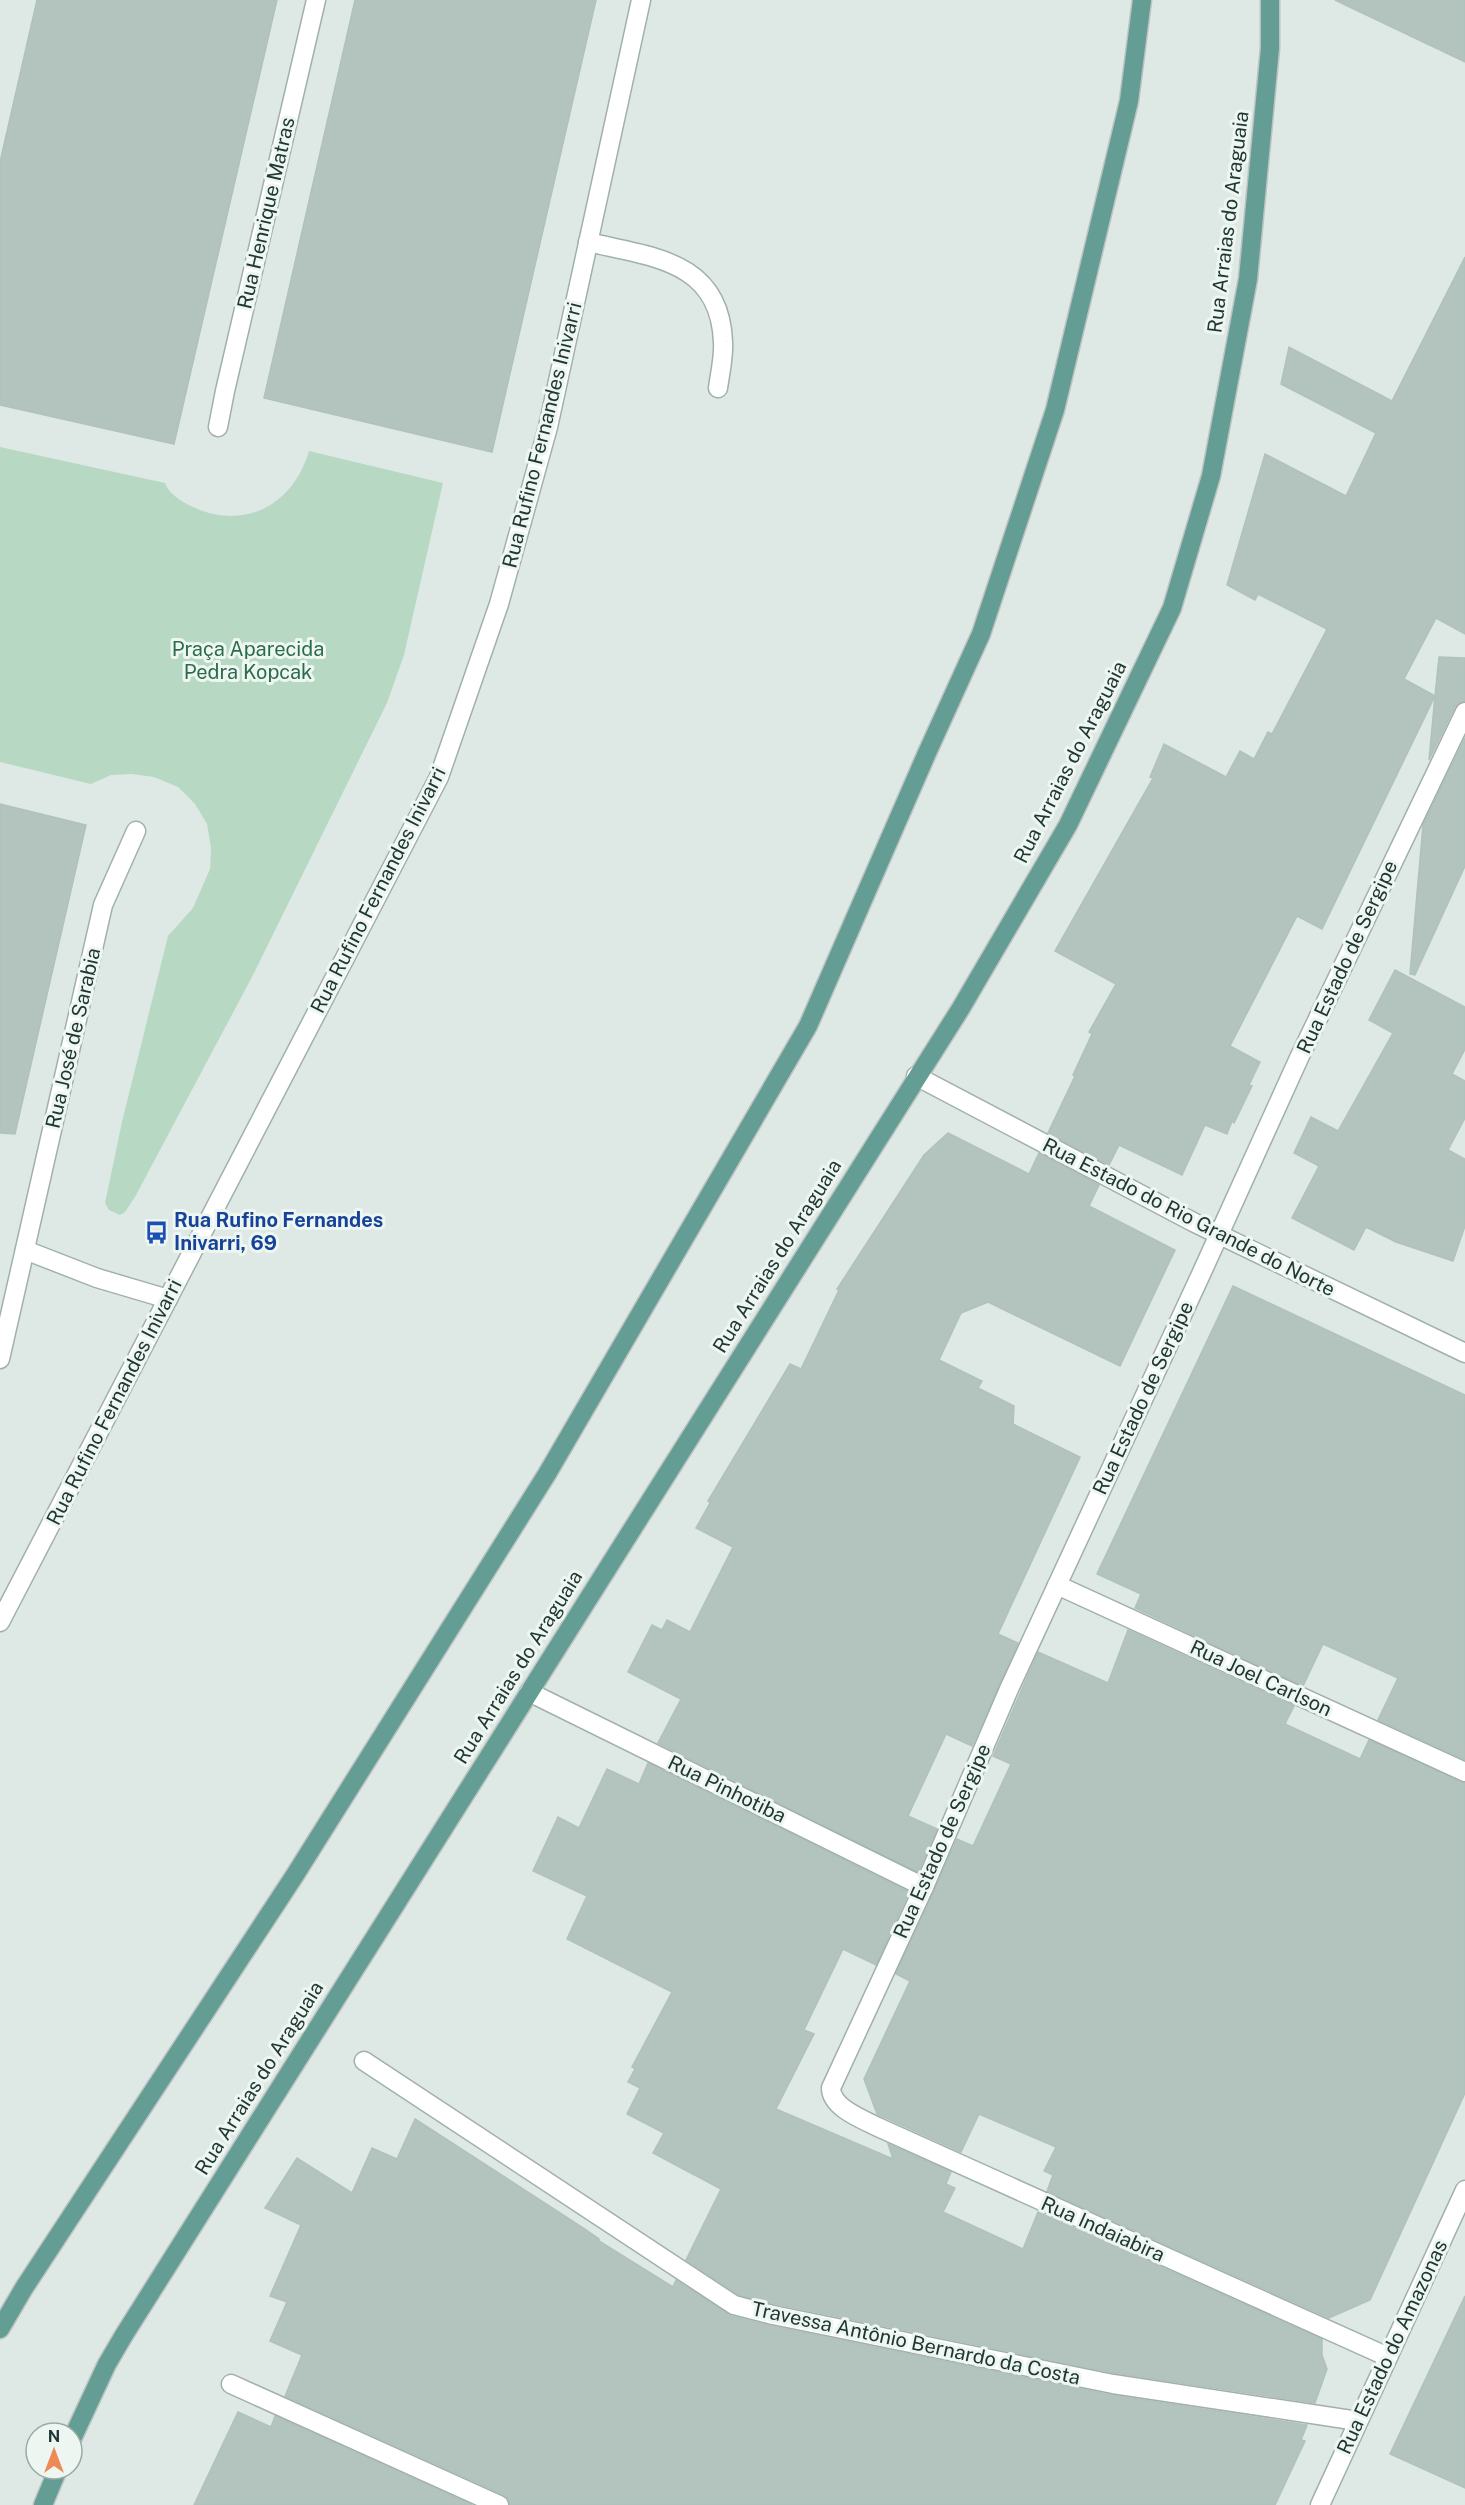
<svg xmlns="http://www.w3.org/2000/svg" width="1465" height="2505" font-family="'Public Sans',sans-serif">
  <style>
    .green { fill: #b7d9c3 }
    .building { fill: #b3c3be; stroke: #b0c2bc; stroke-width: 1.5 }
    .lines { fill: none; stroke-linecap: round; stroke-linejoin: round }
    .minor-casing { stroke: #a1b0ac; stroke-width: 21 }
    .major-casing { stroke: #bcc3c2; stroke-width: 21 }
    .minor { stroke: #fff; stroke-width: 18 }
    .major { stroke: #649d93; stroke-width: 18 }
    .labels { text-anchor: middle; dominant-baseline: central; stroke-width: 6; stroke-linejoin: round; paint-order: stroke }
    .street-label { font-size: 20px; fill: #203733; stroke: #eef6f2 }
    .park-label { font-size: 20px; fill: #2c6c4b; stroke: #eef6f2 }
    .transit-label { font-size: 20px; font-weight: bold; fill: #164399; stroke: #eef6f2; text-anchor: start }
  </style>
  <rect width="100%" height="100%" fill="#dee9e5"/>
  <path class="green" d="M 0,447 L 165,483 C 169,494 182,502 193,507 C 245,531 293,505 309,451 L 443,483 L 404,655 L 387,703 L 252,977 L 135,1197 L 125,1212 L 120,1215 L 109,1210 L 105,1203 L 122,1122 L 168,936 L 193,908 L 210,869 L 211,848 L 207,824 L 195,804 L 178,787 L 154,777 L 132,774 L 111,775 L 91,784 L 0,762 Z"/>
  <g class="building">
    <polygon points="37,0 277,0 174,444 0,405 0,162"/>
    <polygon points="355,0 596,0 492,452 264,398"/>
    <polygon points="1335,0 1465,0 1465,62"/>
    <polygon points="1465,257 1465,634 1436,618 1404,679 1435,696 1439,657 1465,658 1465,701 1455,707 1429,760 1435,696 1322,929 1297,916 1230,1046 1260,1062 1249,1085 1252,1086 1234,1123 1232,1121 1227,1134 1205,1125 1182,1175 1119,1145 1109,1165 1048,1133 1075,1076 1073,1075 1092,1034 1089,1032 1116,984 1055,951 1153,778 1150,777 1164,744 1226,777 1240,751 1254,759 1268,732 1272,734 1327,629 1258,594 1255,600 1227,585 1265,454 1346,496 1376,433 1281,384 1289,347 1392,401"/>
    <polygon points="1465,738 1465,866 1415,975 1410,974 1423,825"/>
    <polygon points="0,804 86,825 15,1134 0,1133"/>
    <polygon points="1395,970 1465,1007 1465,1049 1452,1074 1465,1081 1465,1118 1448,1150 1465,1159 1465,1226 1453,1261 1396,1242 1366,1227 1354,1250 1292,1218 1319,1166 1294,1153 1311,1117 1338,1131 1393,1033 1369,1020"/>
    <polygon points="948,1133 1029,1174 1039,1153 1099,1185 1089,1206 1175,1250 1120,1366 988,1302 961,1313 939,1360 982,1381 978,1388 1014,1406 1013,1424 1080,1457 998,1634 1018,1643 972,1746 946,1734 908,1816 937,1829 918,1872 658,1743 681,1699 628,1672 652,1625 662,1630 667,1620 690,1632 733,1547 696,1528 710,1503 708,1501 790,1364 801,1369 839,1290 837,1289 924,1155"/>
    <polygon points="1233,1286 1465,1395 1465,1760 1378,1720 1398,1678 1323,1644 1303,1686 1135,1608 1141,1594 1097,1574"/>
    <polygon points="1128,1630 1294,1706 1285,1724 1360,1759 1369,1740 1465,1783 1465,2093 1370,2300 1329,2318 1047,2191 1053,2175 1044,2171 1056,2147 979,2114 961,2152 877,2114 864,2079 910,1981 896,1974 957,1839 973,1846 1011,1764 993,1756 1038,1652 1108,1683"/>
    <polygon points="648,1763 909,1892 876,1965 843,1949 804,2030 814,2034 776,2109 893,2159 888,2144 951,2172 946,2184 955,2188 943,2212 1023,2249 1038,2212 1322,2339 1322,2355 1327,2369 1315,2403 1115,2373 776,2304 739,2295 686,2260 721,2189 653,2153 664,2133 627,2114 640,2088 628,2082 635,2069 632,2067 672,1992 567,1939 587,1896 533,1871 558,1817 579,1828 607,1769 639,1784"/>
    <polygon points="415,2119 585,2229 599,2239 599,2241 673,2287 676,2280 731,2316 771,2326 1111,2395 1307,2425 1301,2440 1305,2441 1275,2505 510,2505 508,2499 504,2495 285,2396 302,2355 270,2341 287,2302 270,2296 301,2225 265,2208 297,2158 352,2193 372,2148 397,2159"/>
    <polygon points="1465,2296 1465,2488 1390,2454"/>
    <polygon points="238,2412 271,2427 275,2416 472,2505 194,2505"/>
  </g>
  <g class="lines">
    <defs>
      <g id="minor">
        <path d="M 588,242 C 651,257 720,260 723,342 C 724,357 720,373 718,388"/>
        <polyline points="218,427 225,391 316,0"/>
        <polyline points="916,1076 1195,1223 1465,1353"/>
        <polyline points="25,1250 97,1278 168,1299"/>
        <polyline points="0,1359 103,905 136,831"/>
        <polyline points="1057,1585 1465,1772"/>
        <polyline points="0,1622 439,777 499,604 548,427 641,0"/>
        <polyline points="529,1692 924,1887"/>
        <polyline points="364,2061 734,2305 773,2315 1113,2384 1358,2421"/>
        <path d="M 1388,2357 L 880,2128 C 864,2120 831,2108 831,2088 L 924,1887 L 1009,1689 L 1202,1272 L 1299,1058 L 1465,712"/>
        <polyline points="231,2384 499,2505"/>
        <polyline points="1320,2505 1465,2190"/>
      </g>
      <g id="major">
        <polyline points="0,2329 24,2288 295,1875 547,1474 808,1026 927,753 981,634 1055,410 1129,101 1142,0"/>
        <polyline points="72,2439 107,2364 124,2335 961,1008 1068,825 1172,608 1211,476 1248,279 1270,48 1270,0"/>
        <polyline points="43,2505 58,2469"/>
      </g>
    </defs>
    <use href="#minor" class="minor-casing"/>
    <use href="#major" class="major-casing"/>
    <use href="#minor" class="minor"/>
    <use href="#major" class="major"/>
  </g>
  <defs>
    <symbol id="bus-bare" viewBox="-9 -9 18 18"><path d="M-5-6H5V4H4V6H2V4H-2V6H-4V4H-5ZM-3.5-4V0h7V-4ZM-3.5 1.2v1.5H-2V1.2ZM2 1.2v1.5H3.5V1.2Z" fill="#1a4fb4" stroke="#eef6f2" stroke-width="2.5" paint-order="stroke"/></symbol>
  </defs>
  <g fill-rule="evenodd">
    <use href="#bus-bare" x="140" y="1216" width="33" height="33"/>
  </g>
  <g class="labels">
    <g class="street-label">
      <text transform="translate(266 213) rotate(-77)">Rua Henrique Matras</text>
      <text transform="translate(1228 222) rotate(-83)">Rua Arraias do Araguaia</text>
      <text transform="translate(542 435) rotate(-76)">Rua Rufino Fernandes Inivarri</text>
      <text transform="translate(1070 762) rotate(-63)">Rua Arraias do Araguaia</text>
      <text transform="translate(378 890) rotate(-63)">Rua Rufino Fernandes Inivarri</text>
      <text transform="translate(1347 957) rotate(-65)">Rua Estado de Sergipe</text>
      <text transform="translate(73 1038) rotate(-77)">Rua José de Sarabia</text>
      <text transform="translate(1189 1217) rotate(27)">Rua Estado do Rio Grande do Norte</text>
      <text transform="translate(777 1256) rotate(-58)">Rua Arraias do Araguaia</text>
      <text transform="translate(1143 1398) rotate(-65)">Rua Estado de Sergipe</text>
      <text transform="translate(114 1402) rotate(-63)">Rua Rufino Fernandes Inivarri</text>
      <text transform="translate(518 1667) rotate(-58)">Rua Arraias do Araguaia</text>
      <text transform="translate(1261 1678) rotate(25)">Rua Joel Carlson</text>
      <text transform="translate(727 1789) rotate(26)">Rua Pinhotiba</text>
      <text transform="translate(942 1841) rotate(-66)">Rua Estado de Sergipe</text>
      <text transform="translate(259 2078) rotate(-58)">Rua Arraias do Araguaia</text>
      <text transform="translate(1103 2229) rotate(24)">Rua Indaiabira</text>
      <text transform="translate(916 2343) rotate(12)">Travessa Antônio Bernardo da Costa</text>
      <text transform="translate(1392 2347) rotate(-65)">Rua Estado do Amazonas</text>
    </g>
    <g class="park-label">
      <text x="248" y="649">Praça Aparecida<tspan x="248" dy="23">Pedra Kopcak</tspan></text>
    </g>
    <g class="transit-label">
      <text x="174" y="1220">Rua Rufino Fernandes<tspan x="174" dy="23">Inivarri, 69</tspan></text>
    </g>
  </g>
  <g transform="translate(54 2451)"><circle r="28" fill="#eef6f2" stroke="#9caaa6" stroke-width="1.5"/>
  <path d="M0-4.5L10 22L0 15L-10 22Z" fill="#ec8b58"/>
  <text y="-9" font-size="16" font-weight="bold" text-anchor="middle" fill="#203733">N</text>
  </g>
</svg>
